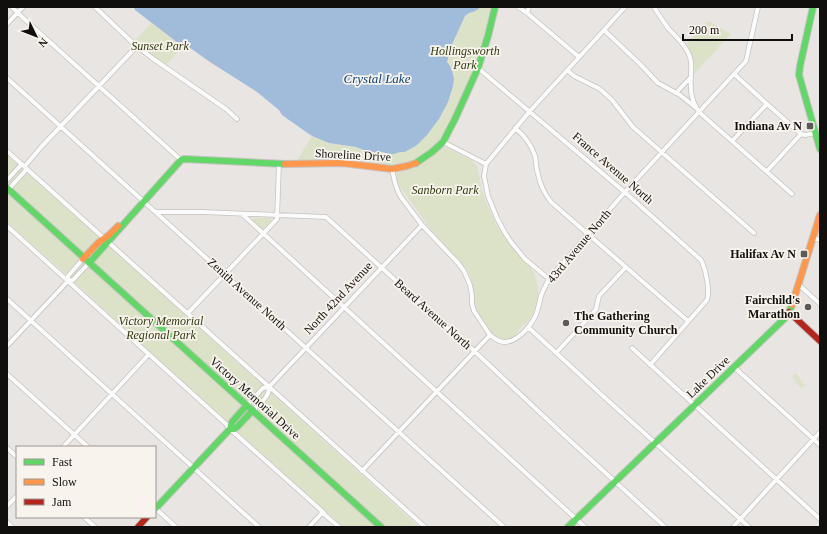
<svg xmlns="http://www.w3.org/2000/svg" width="827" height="534" viewBox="0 0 827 534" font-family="Georgia,serif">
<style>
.green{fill:#dce2c8}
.water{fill:#a1bbdb}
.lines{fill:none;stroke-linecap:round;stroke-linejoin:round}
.street-casing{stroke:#c5c3c1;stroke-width:5.5}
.fast-casing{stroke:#c5c3c1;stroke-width:8}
.slow-casing{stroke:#c5c3c1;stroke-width:8}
.jam-casing{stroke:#c5c3c1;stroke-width:8}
.street{stroke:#fcfbfb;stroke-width:4}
.fast{stroke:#63d668;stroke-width:6}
.slow{stroke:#ff974d;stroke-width:6}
.jam{stroke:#b3261e;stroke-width:6}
.poi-dot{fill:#5c5a58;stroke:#f8f3ec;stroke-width:1.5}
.labels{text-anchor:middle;stroke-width:3.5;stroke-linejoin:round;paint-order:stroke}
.park-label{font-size:12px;font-style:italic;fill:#303a0d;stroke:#f8f3ec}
.poi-label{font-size:12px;font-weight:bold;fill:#110f0d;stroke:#f8f3ec;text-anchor:end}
.street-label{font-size:12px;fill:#110f0d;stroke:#f8f3ec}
.water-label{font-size:13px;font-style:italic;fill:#084078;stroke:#f8f3ec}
</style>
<rect width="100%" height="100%" fill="#e8e5e2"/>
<path class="green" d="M 480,7 L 495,7 L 488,36 L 443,142 L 424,158 L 392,169 L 366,166 L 295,164 L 312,136 L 329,143 L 356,147 L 369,152 L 383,152 L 388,154 L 394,154 L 400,152 L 405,152 L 417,145 L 427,135 L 439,119 L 443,111 L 450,66 L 447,62 C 449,53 460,20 467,15 C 472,10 475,14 480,7 Z
M 708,21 L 731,34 L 694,74 C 695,63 692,54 686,44 Z
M 151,23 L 178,43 L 184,45 L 164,67 L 133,43 Z
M 441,147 L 444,147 L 471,160 L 477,166 L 478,169 L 481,186 L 485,200 L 497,226 L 512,247 L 527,263 L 534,273 L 538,286 L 538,295 L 535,309 L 529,321 L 524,324 L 518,331 L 513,339 L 501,341 L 494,336 L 490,332 L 476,310 L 473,304 L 475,298 L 473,286 L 470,275 L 466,268 L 451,253 L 446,246 L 432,231 L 398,184 L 396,175 L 397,171 C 401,170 403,170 407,169 C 420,165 432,159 441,147 Z
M 7,155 L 102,240 L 419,527 L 343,527 L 151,353 L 68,276 L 7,222 Z
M 254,218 L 269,218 L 271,219 L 271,221 L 264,228 L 262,229 L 253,221 L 252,220 Z
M 796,373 L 800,379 L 805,385 L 801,388 L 795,382 L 796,381 L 792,376 Z"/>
<path class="water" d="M 134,7 L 480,7 C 476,13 470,11 465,16 L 453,42 L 447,62 L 450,66 L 452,71 L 454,79 L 453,86 L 448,102 L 439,119 L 427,135 L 417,145 L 405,152 L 400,152 L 394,154 L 388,154 L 383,152 L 369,152 L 356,147 L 329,143 L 312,136 L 289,120 L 282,115 L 279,110 L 257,92 L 210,62 L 186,45 L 184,45 L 178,43 L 135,10 Z"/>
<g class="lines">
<g class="street-casing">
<path id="street" d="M 12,7 L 21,16 L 181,160
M 95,7 L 133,43 L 152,58 L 226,109 L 237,119
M 518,7 L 527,13 L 579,57
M 654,7 C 658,14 663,21 668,28 C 676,37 686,45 690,57 C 692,64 691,70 691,76 C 690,91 691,100 699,112 L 792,194
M 527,13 L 529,7
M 7,24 L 23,7
M 604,30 L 640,64 L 658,83 L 680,95 L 695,107
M 478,68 L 628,195 L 701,260 C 706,270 710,290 707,300 L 650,365
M 567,70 L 574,76 L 600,89 L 612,100 L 633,127 L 754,233
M 734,74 L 767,104 L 801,134 L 805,135 L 815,133
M 7,78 L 504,527
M 676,93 L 690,78
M 515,128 C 524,135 531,144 535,156 C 536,161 536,168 538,174 C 540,185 544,193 551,202 L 688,321
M 732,141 L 767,104
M 443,142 L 486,164 L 484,176 L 488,196 L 497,218 L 505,233 L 511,242 L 525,259 L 549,279
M 7,151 L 425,527
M 486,164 L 530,111 L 625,7
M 25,166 L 42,146 L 137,46
M 392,169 C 394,178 395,188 401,197 L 422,225 L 458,263 L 464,271 L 470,285 L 472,296 L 472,304 L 474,311 L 490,335
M 767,171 L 801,134
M 7,180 L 22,164
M 7,191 L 27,169
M 156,212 L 203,212 L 326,217 L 450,330 L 471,348 L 565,436 L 665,527
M 243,215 L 585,527
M 7,226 L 226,424 L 230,429 L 323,512 L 325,515 L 339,527
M 813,238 L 820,240
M 68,281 L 68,276 L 83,259
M 798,284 L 820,304
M 7,299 L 259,527
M 188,313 L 277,219 L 279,163
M 528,327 L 603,396 L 749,527
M 7,346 L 68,281 L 73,280 L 89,263
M 632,348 L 820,519
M 556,353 L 593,313 L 596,309 L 599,296 L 626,267
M 734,367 L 820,445
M 7,374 L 88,447
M 247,405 L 263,388 L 269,387 L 422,225
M 253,410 C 259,404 270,397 269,387
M 63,447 L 149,354
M 7,448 L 17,457
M 362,471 L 490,335 C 494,338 498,342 504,342 C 517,342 529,328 535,317 C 538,311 539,303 541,296 C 543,290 546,285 549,279 L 625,192 L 746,61 L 758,7
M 7,506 L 17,496
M 155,508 L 176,527
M 84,517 L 95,527
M 7,522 L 12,527
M 309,527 L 323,512
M 733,527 L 820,432"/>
</g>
<g class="fast-casing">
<path id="fast" d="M 813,7 L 800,66 L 799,75 L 820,149
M 416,163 L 432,152 L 443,142 L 455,119 L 478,68 L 488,36 L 495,7
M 7,188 L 381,527
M 89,263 L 181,160 L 184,159 L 285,164
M 230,429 L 234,429 L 237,427 L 253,410
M 155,509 L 230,429 L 232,422 L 247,405
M 568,527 L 785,318 L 789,312 L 792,305"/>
</g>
<g class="slow-casing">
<path id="slow" d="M 285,164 L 342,163 L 392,169 L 407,166 L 416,163
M 83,259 L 98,243 L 109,235 L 118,226
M 792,305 L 820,215"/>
</g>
<g class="jam-casing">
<path id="jam" d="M 789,312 L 820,341
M 138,527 L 147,517"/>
</g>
<use href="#street" class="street"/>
<use href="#fast" class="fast"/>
<use href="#slow" class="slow"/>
<use href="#jam" class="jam"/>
</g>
<g class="poi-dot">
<rect x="806" y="122" width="8" height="8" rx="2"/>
<rect x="800" y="250" width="8" height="8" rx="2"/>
<circle cx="808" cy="307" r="4"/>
<circle cx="566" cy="323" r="4"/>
</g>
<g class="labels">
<g class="park-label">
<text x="160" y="50">Sunset Park</text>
<text x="465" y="55">Hollingsworth<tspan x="465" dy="14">Park</tspan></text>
<text x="445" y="194">Sanborn Park</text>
<text x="161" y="325">Victory Memorial<tspan x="161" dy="14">Regional Park</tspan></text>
</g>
<g class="poi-label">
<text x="802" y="130">Indiana Av N</text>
<text x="796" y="258">Halifax Av N</text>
<text x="800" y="304">Fairchild's<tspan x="800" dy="14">Marathon</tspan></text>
<text x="574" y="320" text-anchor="start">The Gathering<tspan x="574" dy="14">Community Church</tspan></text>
</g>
<g class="street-label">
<text transform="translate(353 155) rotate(3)" y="4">Shoreline Drive</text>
<text transform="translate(613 168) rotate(41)" y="4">France Avenue North</text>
<text transform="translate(579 246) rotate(-50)" y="4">43rd Avenue North</text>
<text transform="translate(247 294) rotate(42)" y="4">Zenith Avenue North</text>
<text transform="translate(338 298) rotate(-47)" y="4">North 42nd Avenue</text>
<text transform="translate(433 314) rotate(42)" y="4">Beard Avenue North</text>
<text transform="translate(708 377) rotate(-44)" y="4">Lake Drive</text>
<text transform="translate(255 398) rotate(42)" y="4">Victory Memorial Drive</text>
</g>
<g class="water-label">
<text x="377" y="83">Crystal Lake</text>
</g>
</g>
<rect width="827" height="534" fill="none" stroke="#110f0d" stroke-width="16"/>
<rect x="16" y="446" width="140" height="72" fill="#f8f3ec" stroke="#9c9893"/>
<rect x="24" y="459" width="20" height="6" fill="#63d668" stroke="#9c9893"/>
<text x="52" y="466" font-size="12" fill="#110f0d">Fast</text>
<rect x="24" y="479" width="20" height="6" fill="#ff974d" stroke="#9c9893"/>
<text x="52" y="486" font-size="12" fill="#110f0d">Slow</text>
<rect x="24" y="499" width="20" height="6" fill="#b3261e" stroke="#9c9893"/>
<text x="52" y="506" font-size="12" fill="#110f0d">Jam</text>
<g transform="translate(36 36) rotate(133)" stroke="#f8f3ec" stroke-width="3" paint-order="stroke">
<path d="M0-3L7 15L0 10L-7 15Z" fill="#110f0d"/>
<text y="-6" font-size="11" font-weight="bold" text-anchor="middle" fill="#110f0d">N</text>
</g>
<path d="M683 34v6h109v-6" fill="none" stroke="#110f0d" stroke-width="2"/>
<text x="689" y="34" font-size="12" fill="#110f0d" stroke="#f8f3ec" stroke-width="3" paint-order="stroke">200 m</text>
</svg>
